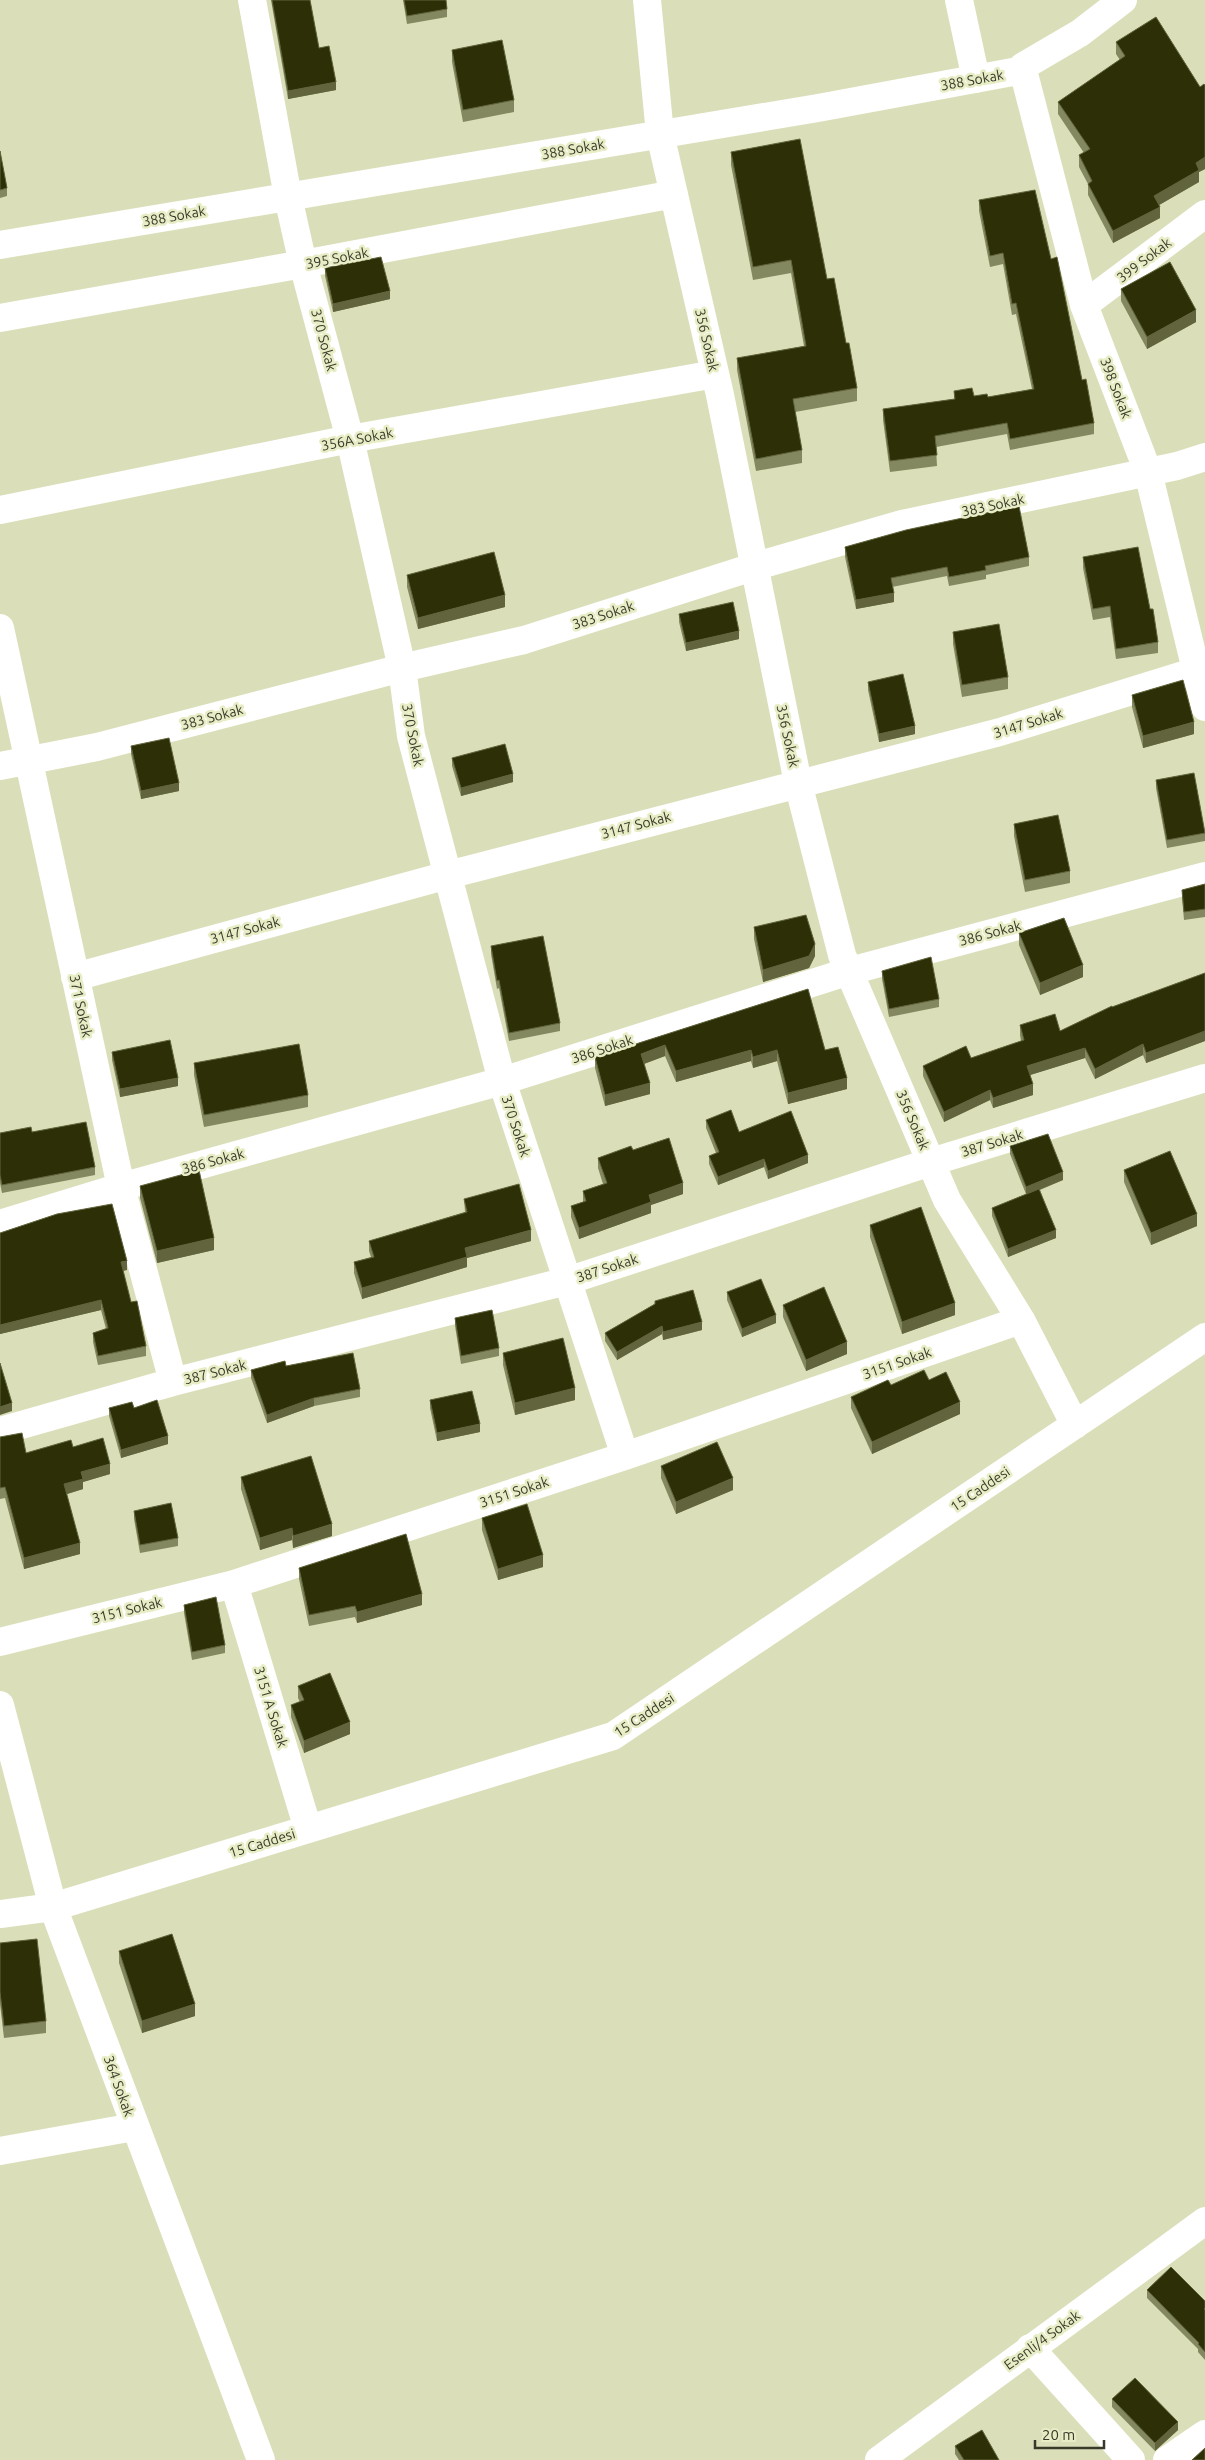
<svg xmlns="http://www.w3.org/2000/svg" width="1205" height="2460" viewBox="0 0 1205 2460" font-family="Ubuntu,sans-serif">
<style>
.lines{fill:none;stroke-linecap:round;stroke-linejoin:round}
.minor{stroke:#fff;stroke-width:28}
.wall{fill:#848860}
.shaded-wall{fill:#61643c}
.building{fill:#2d3007;stroke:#61643c}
.labels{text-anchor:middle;stroke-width:5;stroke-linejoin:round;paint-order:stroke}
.street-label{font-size:14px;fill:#373929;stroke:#e8edc6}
</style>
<rect width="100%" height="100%" fill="#dbdfb9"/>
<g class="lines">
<path class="minor" d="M 252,0 L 288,197 L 303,264 L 350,439 L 402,668 L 411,736 L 502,1081 L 625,1456
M 647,0 L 660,134 L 720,395 L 798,783 L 842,955 L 947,1200 L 1021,1320 L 1075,1425
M 959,0 L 976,79
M 1023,70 L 1084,305 L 1148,472 L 1205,707
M 0,245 L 818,108 L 1023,70 L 1022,67 L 1080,33 L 1123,0
M 1084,305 L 1205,214
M 0,318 L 303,264 L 674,194
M 0,510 L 350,439 L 715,374
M 0,628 L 121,1187 L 173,1382
M 0,766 L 97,747 L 402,668 L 524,640 L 753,567 L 902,524 L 1177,466 L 1205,457
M 75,977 L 448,875 L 1000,732 L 1196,671
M 0,1224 L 121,1187 L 502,1081 L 850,971 L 1205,876
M 0,1431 L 173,1382 L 567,1281 L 931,1162 L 1205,1078
M 234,1584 L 308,1829
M 0,1642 L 234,1584 L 625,1456 L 1021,1320
M 0,1705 L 53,1907 L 261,2460
M 0,1914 L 53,1907 L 613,1736 L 1205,1337
M 0,2151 L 134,2127
M 1030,2348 L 1131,2460
M 879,2460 L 1205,2221
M 1167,2460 L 1205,2434"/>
</g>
<path class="wall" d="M 271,0 L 310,0 L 319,48 L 336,90 L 288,99 Z
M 403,0 L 446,0 L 447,9 L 447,17 L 407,24 Z
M 1116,42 L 1200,87 L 1205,85 L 1205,169 L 1199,172 L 1199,182 L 1159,205 L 1160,218 L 1113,243 L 1088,195 L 1088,184 L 1079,167 L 1079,155 L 1084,153 L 1058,114 L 1058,102 L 1120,60 L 1116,54 Z
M 452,50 L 514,100 L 514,112 L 463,122 L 452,62 Z
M 0,151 L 7,188 L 7,196 L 0,198 Z
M 731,152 L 827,279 L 846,343 L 857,388 L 857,401 L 795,412 L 802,450 L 802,463 L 756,471 L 737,370 L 737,358 L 804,346 L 791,273 L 753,280 L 731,165 Z
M 979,200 L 1051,259 L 1082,380 L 1094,423 L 1094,434 L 1010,450 L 1007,434 L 936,447 L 937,466 L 890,472 L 883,420 L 883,409 L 954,399 L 954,391 L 974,396 L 988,397 L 1032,389 L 1016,314 L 1012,315 L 1003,264 L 990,267 L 979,211 Z
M 325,268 L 390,299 L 333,312 L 325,276 Z
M 1121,289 L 1196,322 L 1147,349 L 1121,301 Z
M 845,547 L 1029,557 L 1029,566 L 986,575 L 986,579 L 949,586 L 947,576 L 892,587 L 894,602 L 856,609 L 845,557 Z
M 1083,557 L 1158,642 L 1158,653 L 1116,659 L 1110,617 L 1093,620 L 1083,568 Z
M 407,575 L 505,607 L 418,629 L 407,587 Z
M 679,614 L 739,639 L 686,651 L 679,622 Z
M 953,632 L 1008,677 L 1008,689 L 962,697 L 953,644 Z
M 868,682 L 915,734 L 879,742 L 868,690 Z
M 1132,695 L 1194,734 L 1143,748 L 1132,707 Z
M 131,746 L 179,791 L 141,799 L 131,754 Z
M 452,758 L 513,782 L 461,796 L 452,766 Z
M 1156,780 L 1205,833 L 1205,841 L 1167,848 L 1156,788 Z
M 1014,824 L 1070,871 L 1070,883 L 1025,892 L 1014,836 Z
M 1205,884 L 1205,917 L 1184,920 L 1182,898 L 1182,890 Z
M 754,927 L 815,956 L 809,968 L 763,982 L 754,939 Z
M 1019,933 L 1083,977 L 1040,995 L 1019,945 Z
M 491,946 L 560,1023 L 560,1031 L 509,1041 L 499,988 L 497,989 L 491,954 Z
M 882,971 L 939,999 L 939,1007 L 889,1017 L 882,979 Z
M 1205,973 L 1205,1041 L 1146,1063 L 1143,1055 L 1095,1079 L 1085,1058 L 1030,1075 L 1033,1095 L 993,1108 L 990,1100 L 944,1122 L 923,1076 L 923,1066 L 971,1058 L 1021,1041 L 1020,1035 L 1020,1025 L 1060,1031 L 1112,1007 Z
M 808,989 L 825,1050 L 847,1089 L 788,1104 L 777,1061 L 753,1068 L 751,1061 L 676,1082 L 665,1056 L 644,1064 L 650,1094 L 605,1106 L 595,1068 L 595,1057 Z
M 112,1052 L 178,1086 L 120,1097 L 112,1060 Z
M 194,1063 L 308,1095 L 308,1107 L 204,1127 L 194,1075 Z
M 706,1120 L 739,1132 L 808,1163 L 768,1179 L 764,1167 L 718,1185 L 709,1164 L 709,1156 L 716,1153 L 706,1128 Z
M 32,1132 L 95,1167 L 95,1175 L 2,1193 L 0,1183 L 0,1133 Z
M 1010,1146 L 1063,1180 L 1040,1190 L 1056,1238 L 1008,1257 L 992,1216 L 992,1208 L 1026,1194 L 1010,1154 Z
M 633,1150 L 683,1194 L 651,1205 L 651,1213 L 579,1239 L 571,1217 L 571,1206 L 583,1202 L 583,1191 L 603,1184 L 598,1168 L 598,1158 Z
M 1124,1170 L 1197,1226 L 1151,1245 L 1124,1182 Z
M 140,1186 L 214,1250 L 157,1263 L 140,1198 Z
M 464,1199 L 531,1241 L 467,1258 L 467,1267 L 362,1299 L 354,1273 L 354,1262 L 371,1257 L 369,1251 L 369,1241 L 465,1212 Z
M 870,1225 L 955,1315 L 902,1334 L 870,1237 Z
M 0,1233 L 127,1270 L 123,1271 L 131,1302 L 146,1346 L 146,1356 L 98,1365 L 93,1342 L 93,1333 L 106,1329 L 101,1310 L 0,1334 Z
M 727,1292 L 776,1323 L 742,1337 L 727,1300 Z
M 655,1301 L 702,1330 L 663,1340 L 662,1334 L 617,1360 L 605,1341 L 605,1333 L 655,1304 Z
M 783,1305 L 847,1354 L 806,1371 L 783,1317 Z
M 455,1318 L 499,1348 L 499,1356 L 461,1364 L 455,1326 Z
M 503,1353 L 575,1400 L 515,1415 L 503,1365 Z
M 286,1366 L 360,1389 L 360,1397 L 314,1406 L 267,1423 L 251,1378 L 251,1370 Z
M 929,1380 L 960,1414 L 872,1454 L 851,1408 L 851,1397 L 891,1385 Z
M 430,1400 L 480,1432 L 437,1441 L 430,1408 Z
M 109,1408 L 168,1444 L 121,1458 L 109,1416 Z
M 0,1437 L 26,1453 L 73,1447 L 110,1474 L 83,1482 L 83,1489 L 67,1494 L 80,1554 L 24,1569 L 5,1498 L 0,1499 Z
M 661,1466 L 733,1490 L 676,1514 L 661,1478 Z
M 241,1477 L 332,1536 L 293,1548 L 292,1540 L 260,1550 L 241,1489 Z
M 134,1511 L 178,1538 L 178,1546 L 140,1553 L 134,1519 Z
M 482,1518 L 543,1567 L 498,1580 L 482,1530 Z
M 299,1568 L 422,1605 L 357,1623 L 355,1617 L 309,1626 L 299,1579 Z
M 184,1605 L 225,1645 L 225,1653 L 192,1660 L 184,1613 Z
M 298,1686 L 350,1734 L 304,1753 L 291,1717 L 291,1705 L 300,1702 L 298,1698 Z
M 0,1943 L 46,2021 L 46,2033 L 4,2038 L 0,2004 Z
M 119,1951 L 195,2016 L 142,2033 L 119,1963 Z
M 1147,2290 L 1205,2301 L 1205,2360 L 1198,2352 L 1198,2349 L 1147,2298 Z
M 1112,2399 L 1178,2430 L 1155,2451 L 1112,2407 Z
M 955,2446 L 999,2460 L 959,2460 L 955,2454 Z"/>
<path class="shaded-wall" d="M 336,82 L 336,90 L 288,99 L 288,91 Z
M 1205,157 L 1205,169 L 1199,172 L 1199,182 L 1154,208 L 1154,196 L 1196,163 Z
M 1160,207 L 1160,218 L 1113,243 L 1113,231 Z
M 390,291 L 390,299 L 333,312 L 333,304 Z
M 1196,310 L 1196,322 L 1147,349 L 1147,337 Z
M 894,593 L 894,602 L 856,609 L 856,600 Z
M 505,595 L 505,607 L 418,629 L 418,618 Z
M 739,631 L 739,639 L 686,651 L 686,643 Z
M 1194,722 L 1194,734 L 1143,748 L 1143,736 Z
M 915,726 L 915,734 L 879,742 L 879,734 Z
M 513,774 L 513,782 L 461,796 L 461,788 Z
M 179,783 L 179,791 L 141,799 L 141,791 Z
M 815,944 L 815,956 L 809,968 L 763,982 L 763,970 Z
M 1083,965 L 1083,977 L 1040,995 L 1040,983 Z
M 1205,1031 L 1205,1041 L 1146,1063 L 1146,1053 Z
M 1143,1044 L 1143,1055 L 1095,1079 L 1095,1069 Z
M 665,1045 L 665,1056 L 641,1065 L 641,1054 Z
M 1085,1048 L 1085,1058 L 1027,1076 L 1027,1066 Z
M 751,1050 L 751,1061 L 676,1082 L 676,1071 Z
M 777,1050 L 777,1061 L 753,1068 L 753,1057 Z
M 178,1078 L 178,1086 L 120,1097 L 120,1089 Z
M 847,1078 L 847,1089 L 788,1104 L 788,1093 Z
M 650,1083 L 650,1094 L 605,1106 L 605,1095 Z
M 1033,1084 L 1033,1095 L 993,1108 L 993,1098 Z
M 990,1090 L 990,1100 L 944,1122 L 944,1112 Z
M 808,1155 L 808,1163 L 768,1179 L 768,1171 Z
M 764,1159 L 764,1167 L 718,1185 L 718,1177 Z
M 1063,1172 L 1063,1180 L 1026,1195 L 1026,1187 Z
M 683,1183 L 683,1194 L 651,1205 L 651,1213 L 579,1239 L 579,1228 L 649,1195 Z
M 1197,1214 L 1197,1226 L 1151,1245 L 1151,1233 Z
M 531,1230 L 531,1241 L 467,1258 L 467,1267 L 362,1299 L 362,1288 L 465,1248 Z
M 1056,1230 L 1056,1238 L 1008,1257 L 1008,1249 Z
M 214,1238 L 214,1250 L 157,1263 L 157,1251 Z
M 127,1261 L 127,1270 L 121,1271 L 121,1262 Z
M 101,1300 L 101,1310 L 0,1334 L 0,1325 Z
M 955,1303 L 955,1315 L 902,1334 L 902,1322 Z
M 776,1315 L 776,1323 L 742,1337 L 742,1329 Z
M 702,1322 L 702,1330 L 663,1340 L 663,1332 Z
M 662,1326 L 662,1334 L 617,1360 L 617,1352 Z
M 847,1342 L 847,1354 L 806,1371 L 806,1360 Z
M 575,1388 L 575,1400 L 515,1415 L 515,1403 Z
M 314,1398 L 314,1406 L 267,1423 L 267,1415 Z
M 960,1402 L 960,1414 L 872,1454 L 872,1442 Z
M 12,1403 L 12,1411 L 0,1415 L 0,1407 Z
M 480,1424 L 480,1432 L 437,1441 L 437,1433 Z
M 168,1436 L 168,1444 L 121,1458 L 121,1450 Z
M 110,1464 L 110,1474 L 83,1482 L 83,1489 L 64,1495 L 64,1484 L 81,1472 Z
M 733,1478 L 733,1490 L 676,1514 L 676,1502 Z
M 332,1524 L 332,1536 L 293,1548 L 293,1536 Z
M 292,1528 L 292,1540 L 260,1550 L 260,1538 Z
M 80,1543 L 80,1554 L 24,1569 L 24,1558 Z
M 543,1555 L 543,1567 L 498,1580 L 498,1569 Z
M 422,1594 L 422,1605 L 357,1623 L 357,1612 Z
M 350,1722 L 350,1734 L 304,1753 L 304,1741 Z
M 195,2004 L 195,2016 L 142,2033 L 142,2021 Z
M 1178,2422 L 1178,2430 L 1155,2451 L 1155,2443 Z"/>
<path class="building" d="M 272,0 L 310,0 L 319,48 L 329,46 L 336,82 L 288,91 Z
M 404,0 L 446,0 L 447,9 L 407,16 Z
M 1156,17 L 1200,87 L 1204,84 L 1205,85 L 1205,157 L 1196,163 L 1199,170 L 1154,196 L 1160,207 L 1113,231 L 1088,184 L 1092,181 L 1079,155 L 1090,149 L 1058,102 L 1125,56 L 1116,42 Z
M 502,40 L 514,100 L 463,110 L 452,50 Z
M 800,139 L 827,279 L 834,278 L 846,343 L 849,343 L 857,388 L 793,399 L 802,450 L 756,459 L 737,358 L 806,346 L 791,260 L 753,267 L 731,152 Z
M 0,151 L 7,188 L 0,190 Z
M 1035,190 L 1051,259 L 1057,257 L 1082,380 L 1086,379 L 1094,423 L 1010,439 L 1007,423 L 935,436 L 937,455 L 890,461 L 883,409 L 955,399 L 954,391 L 972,388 L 974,396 L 987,394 L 988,397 L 1034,389 L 1016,303 L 1012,304 L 1003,253 L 990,256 L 979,200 Z
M 381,257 L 390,291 L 333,304 L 325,268 Z
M 1170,262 L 1196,310 L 1147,337 L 1121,289 Z
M 1019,506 L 1029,557 L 985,566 L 986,570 L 949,577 L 947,567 L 891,578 L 894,593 L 856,600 L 845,547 L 906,530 Z
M 1138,547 L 1150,609 L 1153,609 L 1158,642 L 1116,649 L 1110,606 L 1093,609 L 1083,557 Z
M 494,552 L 505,595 L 418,618 L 407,575 Z
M 733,602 L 739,631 L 686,643 L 679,614 Z
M 999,624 L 1008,677 L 962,685 L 953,632 Z
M 903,674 L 915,726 L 879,734 L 868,682 Z
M 1183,680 L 1194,722 L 1143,736 L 1132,695 Z
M 169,738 L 179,783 L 141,791 L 131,746 Z
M 505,744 L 513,774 L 461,788 L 452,758 Z
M 1194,773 L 1205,833 L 1167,840 L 1156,780 Z
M 1058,815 L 1070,871 L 1025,880 L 1014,824 Z
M 1205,884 L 1205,909 L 1184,912 L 1182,890 Z
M 806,915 L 815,944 L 809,956 L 763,970 L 754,927 Z
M 1064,918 L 1083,965 L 1040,983 L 1019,933 Z
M 543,936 L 560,1023 L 509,1033 L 499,980 L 497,981 L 491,946 Z
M 931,957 L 939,999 L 889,1009 L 882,971 Z
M 1205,973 L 1205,1031 L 1146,1053 L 1143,1044 L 1095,1069 L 1085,1048 L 1027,1066 L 1033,1084 L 993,1098 L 990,1090 L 944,1112 L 923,1066 L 966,1046 L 971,1058 L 1024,1040 L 1020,1025 L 1055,1014 L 1060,1031 L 1112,1006 L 1112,1007 Z
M 808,989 L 825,1050 L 838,1047 L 847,1078 L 788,1093 L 777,1050 L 753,1057 L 751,1050 L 676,1071 L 665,1045 L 641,1054 L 650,1083 L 605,1095 L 595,1057 Z
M 170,1040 L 178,1078 L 120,1089 L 112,1052 Z
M 299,1044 L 308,1095 L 204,1115 L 194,1063 Z
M 731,1110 L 739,1132 L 791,1111 L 808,1155 L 768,1171 L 764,1159 L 718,1177 L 709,1156 L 719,1152 L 706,1120 Z
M 86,1122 L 95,1167 L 2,1185 L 0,1175 L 0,1133 L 31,1127 L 32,1132 Z
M 1048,1134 L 1063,1172 L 1026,1187 L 1010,1146 Z
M 669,1138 L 683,1183 L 649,1195 L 651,1202 L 579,1228 L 571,1206 L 586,1201 L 583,1191 L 607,1183 L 598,1158 L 631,1146 L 633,1150 Z
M 1170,1151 L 1197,1214 L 1151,1233 L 1124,1170 Z
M 199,1170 L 214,1238 L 157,1251 L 140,1186 Z
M 519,1184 L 531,1230 L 465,1248 L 467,1257 L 362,1288 L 354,1262 L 374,1257 L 369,1241 L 467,1212 L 464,1199 Z
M 1039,1189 L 1056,1230 L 1008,1249 L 992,1208 Z
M 112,1204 L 127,1261 L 121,1262 L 131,1302 L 137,1301 L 146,1346 L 98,1356 L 93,1333 L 108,1328 L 101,1300 L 0,1325 L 0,1233 L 57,1214 Z
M 921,1207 L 955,1303 L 902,1322 L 870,1225 Z
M 761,1279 L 776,1315 L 742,1329 L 727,1292 Z
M 824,1287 L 847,1342 L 806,1360 L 783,1305 Z
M 693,1290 L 702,1322 L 663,1332 L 662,1326 L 617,1352 L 605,1333 L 655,1304 L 655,1301 Z
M 492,1310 L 499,1348 L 461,1356 L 455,1318 Z
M 563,1338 L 575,1388 L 515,1403 L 503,1353 Z
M 353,1353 L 360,1389 L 314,1398 L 267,1415 L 251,1370 L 285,1361 L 286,1366 Z
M 0,1363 L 12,1403 L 0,1407 Z
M 924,1370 L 929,1380 L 946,1372 L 960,1402 L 872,1442 L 851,1397 L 888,1380 L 891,1385 Z
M 472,1391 L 480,1424 L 437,1433 L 430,1400 Z
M 157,1400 L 168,1436 L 121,1450 L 109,1408 L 132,1402 L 134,1408 Z
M 22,1433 L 26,1453 L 71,1440 L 73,1447 L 103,1438 L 110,1464 L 81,1472 L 83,1479 L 64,1484 L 80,1543 L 24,1558 L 5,1487 L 0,1488 L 0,1437 Z
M 717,1442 L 733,1478 L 676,1502 L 661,1466 Z
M 311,1456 L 332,1524 L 293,1536 L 292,1528 L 260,1538 L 241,1477 Z
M 171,1503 L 178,1538 L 140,1545 L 134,1511 Z
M 527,1504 L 543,1555 L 498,1569 L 482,1518 Z
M 406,1534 L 422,1594 L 357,1612 L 355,1606 L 309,1615 L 299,1568 Z
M 216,1597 L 225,1645 L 192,1652 L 184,1605 Z
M 330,1673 L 350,1722 L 304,1741 L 291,1705 L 304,1700 L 298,1686 Z
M 172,1934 L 195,2004 L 142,2021 L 119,1951 Z
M 37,1939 L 46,2021 L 4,2026 L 0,1992 L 0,1943 Z
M 1171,2267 L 1205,2301 L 1205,2308 L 1204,2309 L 1205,2310 L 1205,2352 L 1198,2344 L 1199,2343 L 1147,2290 Z
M 1135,2378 L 1178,2422 L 1155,2443 L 1112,2399 Z
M 982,2430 L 999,2460 L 964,2460 L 955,2446 Z
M 1205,2448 L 1205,2460 L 1192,2460 Z"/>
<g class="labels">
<g class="street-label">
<text transform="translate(972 80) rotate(-10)" y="5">388 Sokak</text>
<text transform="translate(573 149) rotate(-10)" y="5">388 Sokak</text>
<text transform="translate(174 216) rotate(-10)" y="5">388 Sokak</text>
<text transform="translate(337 258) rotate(-11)" y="5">395 Sokak</text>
<text transform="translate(1144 260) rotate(-37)" y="5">399 Sokak</text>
<text transform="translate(324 340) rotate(75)" y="5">370 Sokak</text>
<text transform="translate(707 340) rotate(77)" y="5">356 Sokak</text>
<text transform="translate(1116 388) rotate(69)" y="5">398 Sokak</text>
<text transform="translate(357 439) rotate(-11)" y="5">356A Sokak</text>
<text transform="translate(993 505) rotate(-12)" y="5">383 Sokak</text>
<text transform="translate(603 615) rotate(-18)" y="5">383 Sokak</text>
<text transform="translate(212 717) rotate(-15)" y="5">383 Sokak</text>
<text transform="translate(1028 723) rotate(-17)" y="5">3147 Sokak</text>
<text transform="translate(413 735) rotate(79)" y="5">370 Sokak</text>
<text transform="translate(788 736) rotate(78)" y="5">356 Sokak</text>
<text transform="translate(636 825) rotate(-15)" y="5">3147 Sokak</text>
<text transform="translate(245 930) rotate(-15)" y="5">3147 Sokak</text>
<text transform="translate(990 933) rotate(-15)" y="5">386 Sokak</text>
<text transform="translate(81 1006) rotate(78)" y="5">371 Sokak</text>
<text transform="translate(602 1049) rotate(-18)" y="5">386 Sokak</text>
<text transform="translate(913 1120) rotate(67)" y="5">356 Sokak</text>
<text transform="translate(516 1126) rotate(72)" y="5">370 Sokak</text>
<text transform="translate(992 1143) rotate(-17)" y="5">387 Sokak</text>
<text transform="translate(213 1161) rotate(-15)" y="5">386 Sokak</text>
<text transform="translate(607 1268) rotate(-18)" y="5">387 Sokak</text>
<text transform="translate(897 1363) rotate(-19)" y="5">3151 Sokak</text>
<text transform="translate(215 1372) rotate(-14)" y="5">387 Sokak</text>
<text transform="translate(980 1489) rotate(-34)" y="5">15 Caddesi</text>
<text transform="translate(514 1492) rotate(-18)" y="5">3151 Sokak</text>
<text transform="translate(127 1610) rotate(-14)" y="5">3151 Sokak</text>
<text transform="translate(271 1707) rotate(73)" y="5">3151 A Sokak</text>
<text transform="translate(644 1715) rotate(-33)" y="5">15 Caddesi</text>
<text transform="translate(262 1843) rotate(-17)" y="5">15 Caddesi</text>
<text transform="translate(119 2086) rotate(70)" y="5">364 Sokak</text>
<text transform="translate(1042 2340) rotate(-36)" y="5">Esenli/4 Sokak</text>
</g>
</g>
<path d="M1035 2440v8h69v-8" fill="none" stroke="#373929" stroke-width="2.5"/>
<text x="1042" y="2440" font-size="15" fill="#373929" stroke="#e8edc6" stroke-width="4" paint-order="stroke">20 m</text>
</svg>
